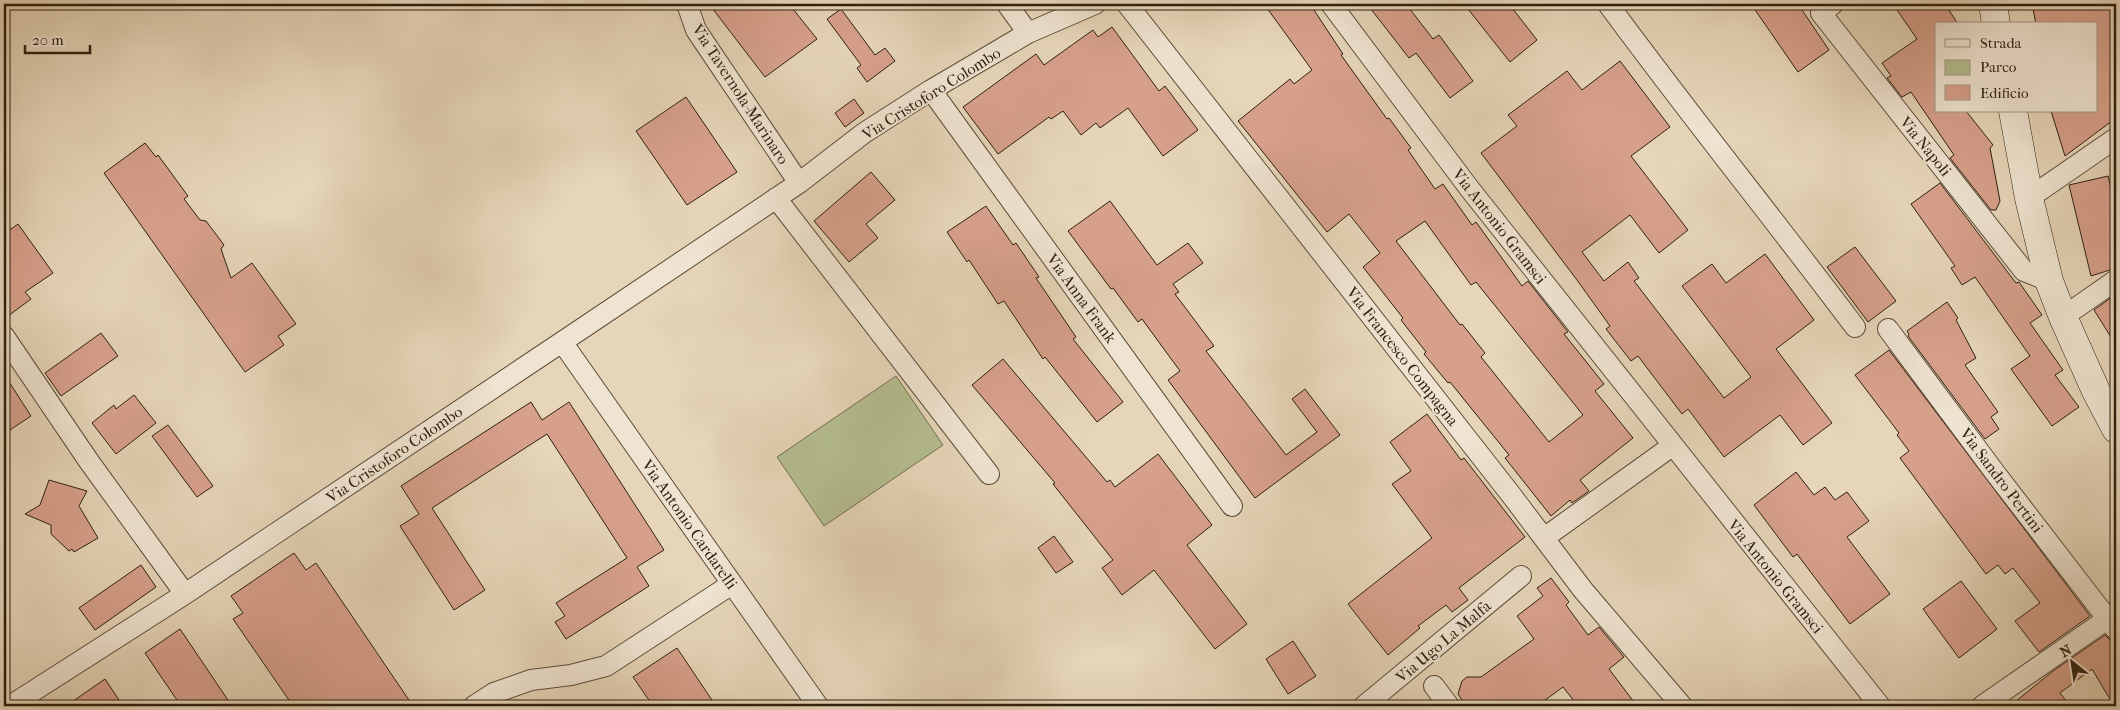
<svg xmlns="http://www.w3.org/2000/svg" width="2120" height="710" viewBox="0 0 2120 710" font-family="'IM FELL French Canon',serif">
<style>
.green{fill:#b4bd8f;stroke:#716e50}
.building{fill:#d7a08b;stroke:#2e2010;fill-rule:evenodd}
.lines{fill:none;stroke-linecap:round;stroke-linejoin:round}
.minor-casing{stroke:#5c4d3a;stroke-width:22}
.secondary-casing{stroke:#2e2010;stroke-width:29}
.minor{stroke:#efe4d1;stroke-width:20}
.secondary{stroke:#efe4d1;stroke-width:28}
.labels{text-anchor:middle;stroke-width:4;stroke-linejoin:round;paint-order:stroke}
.street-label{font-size:16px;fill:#2e2010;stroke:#efe4d1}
</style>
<rect width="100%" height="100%" fill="#e6d5b8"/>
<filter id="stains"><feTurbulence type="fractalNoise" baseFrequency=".004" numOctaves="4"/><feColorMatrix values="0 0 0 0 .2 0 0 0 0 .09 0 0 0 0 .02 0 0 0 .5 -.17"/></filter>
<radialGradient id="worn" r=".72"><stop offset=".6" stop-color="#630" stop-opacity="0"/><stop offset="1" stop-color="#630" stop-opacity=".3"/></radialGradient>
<path class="green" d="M 896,376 L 943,445 L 824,526 L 777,457 Z"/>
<path class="building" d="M 709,4 L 789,4 L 817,39 L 765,77 Z
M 1264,4 L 1310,4 L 1343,54 L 1341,55 L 1387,119 L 1389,118 L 1411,148 L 1408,150 L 1435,189 L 1443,184 L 1472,225 L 1476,222 L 1522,286 L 1528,281 L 1568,332 L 1564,334 L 1604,384 L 1595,391 L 1633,438 L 1580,480 L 1589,491 L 1572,503 L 1570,500 L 1551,516 L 1505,458 L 1509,455 L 1450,382 L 1448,383 L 1424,354 L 1426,352 L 1401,320 L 1403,318 L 1363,267 L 1380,253 L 1349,214 L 1327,232 L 1238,121 L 1290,79 L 1294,84 L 1312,70 ZM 1425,221 L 1471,285 L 1476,282 L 1583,415 L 1549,442 L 1481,357 L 1485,353 L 1462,324 L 1460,325 L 1396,241 Z
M 1367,4 L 1406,4 L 1433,39 L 1439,35 L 1473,81 L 1450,98 L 1416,53 L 1409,58 Z
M 1464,4 L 1509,4 L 1537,40 L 1510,62 Z
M 1751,4 L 1798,4 L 1829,50 L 1798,72 Z
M 1893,4 L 1945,4 L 1958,24 L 1936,24 L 1936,111 L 1966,111 L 1993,145 L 1990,148 L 2000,201 L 1996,210 L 1991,210 L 1950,158 L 1954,155 L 1911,92 L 1902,97 L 1887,78 L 1891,76 L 1882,63 L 1917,39 Z
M 2032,4 L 2116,4 L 2116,118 L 2065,156 L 2051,111 L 2096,111 L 2096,24 L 2036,24 Z
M 841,9 L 875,55 L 885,48 L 895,61 L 867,82 L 857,68 L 861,65 L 827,19 Z
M 1112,27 L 1159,91 L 1165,86 L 1198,130 L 1163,156 L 1128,108 L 1100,128 L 1096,123 L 1081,135 L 1063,111 L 1051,119 L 1049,117 L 998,154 L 963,107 L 1036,54 L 1044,65 L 1093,30 L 1098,37 Z
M 1620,61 L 1670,127 L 1631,156 L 1688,230 L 1659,253 L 1630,215 L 1582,252 L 1604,281 L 1628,262 L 1639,278 L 1634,281 L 1724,398 L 1751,377 L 1682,286 L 1712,264 L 1726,283 L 1765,254 L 1814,320 L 1776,349 L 1832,423 L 1803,445 L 1780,415 L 1724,457 L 1688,409 L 1682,414 L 1638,356 L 1631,361 L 1606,329 L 1610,326 L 1577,280 L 1481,153 L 1517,126 L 1508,115 L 1567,71 L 1582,90 Z
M 686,97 L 737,172 L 687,205 L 636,131 Z
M 854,99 L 864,113 L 845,127 L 835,113 Z
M 145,143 L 156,157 L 158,155 L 188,196 L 184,199 L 200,220 L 206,221 L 224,245 L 221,249 L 231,278 L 252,263 L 296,324 L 278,336 L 284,345 L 245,372 L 104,173 Z
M 871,172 L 895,200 L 866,224 L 878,238 L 849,262 L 814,221 Z
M 2108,176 L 2116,210 L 2116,268 L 2091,276 L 2069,185 Z
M 1940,183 L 2016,283 L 2019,282 L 2042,315 L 2030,323 L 2063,370 L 2055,375 L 2079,407 L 2052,426 L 2011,369 L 2030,356 L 1975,277 L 1962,285 L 1951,268 L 1955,266 L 1911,204 Z
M 1110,201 L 1157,265 L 1188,243 L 1203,263 L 1173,284 L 1179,292 L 1175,294 L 1214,346 L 1206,351 L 1286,455 L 1317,432 L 1292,399 L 1305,389 L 1340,435 L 1255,498 L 1168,380 L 1180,371 L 1142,319 L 1138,322 L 1113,288 L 1111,289 L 1068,231 Z
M 986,206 L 1013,245 L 1016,243 L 1039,277 L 1036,278 L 1076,337 L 1073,339 L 1123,402 L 1097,422 L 1045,357 L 1043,359 L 1004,301 L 998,304 L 969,260 L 967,262 L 947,232 Z
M 18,224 L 53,273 L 25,292 L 31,299 L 4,319 L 4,234 Z
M 1855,247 L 1896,301 L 1868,322 L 1827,267 Z
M 2116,294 L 2116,345 L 2094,310 Z
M 1947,302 L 1958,318 L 1956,320 L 1976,358 L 1965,365 L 1998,412 L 1991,417 L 1999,429 L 1985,439 L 1908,336 L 1909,334 L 1907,331 Z
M 101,333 L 118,356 L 61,396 L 45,373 Z
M 1889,350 L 2090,616 L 2039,652 L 2015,621 L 2040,603 L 2013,568 L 2005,574 L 1998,565 L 1986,574 L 1900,458 L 1909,451 L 1897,435 L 1899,433 L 1855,375 Z
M 1003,359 L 1107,482 L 1110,480 L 1115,487 L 1158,454 L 1212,525 L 1187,545 L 1247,624 L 1215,649 L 1154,570 L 1122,595 L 1102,568 L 1113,560 L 1053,484 L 1055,483 L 972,385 Z
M 4,374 L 31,416 L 4,434 Z
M 134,395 L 156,423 L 116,454 L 92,423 L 114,405 L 116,409 Z
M 531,402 L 542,420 L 569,402 L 664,550 L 637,567 L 649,586 L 566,639 L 555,622 L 565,616 L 556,603 L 627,558 L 547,434 L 432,508 L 485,590 L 454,610 L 400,526 L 419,514 L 401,486 Z
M 1427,414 L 1461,460 L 1464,458 L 1525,537 L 1459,588 L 1468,600 L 1452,612 L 1446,605 L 1418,626 L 1420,628 L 1388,655 L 1348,604 L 1432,538 L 1392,484 L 1411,471 L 1390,442 Z
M 168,425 L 213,486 L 197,497 L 152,436 Z
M 1796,472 L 1814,495 L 1825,487 L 1835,500 L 1847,492 L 1869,521 L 1847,537 L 1890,594 L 1850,624 L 1797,554 L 1793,557 L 1754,505 Z
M 49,480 L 87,491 L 79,506 L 98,538 L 74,552 L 72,549 L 69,551 L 51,534 L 51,525 L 25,514 L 40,505 Z
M 1054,536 L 1073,562 L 1056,573 L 1038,548 Z
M 294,553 L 306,570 L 316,563 L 413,706 L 293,706 L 233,619 L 243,613 L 231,596 Z
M 141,565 L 156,587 L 95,630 L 79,608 Z
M 1551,578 L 1569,602 L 1566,605 L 1588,635 L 1599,627 L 1624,657 L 1609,669 L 1637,706 L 1578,706 L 1563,687 L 1537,706 L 1466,706 L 1458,694 L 1462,681 L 1467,677 L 1481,677 L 1534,639 L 1517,616 L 1543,596 L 1537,588 Z
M 1961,581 L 1997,629 L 1959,658 L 1923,609 Z
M 180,629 L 232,706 L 181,706 L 145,653 Z
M 2105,635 L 2111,641 L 2116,642 L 2116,706 L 2114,706 L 2092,669 L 2060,693 L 2070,706 L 2010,706 L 2053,671 Z
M 1293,641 L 1316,676 L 1288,694 L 1266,659 Z
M 677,648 L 716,706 L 653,706 L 633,677 Z
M 105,679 L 123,706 L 66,706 Z"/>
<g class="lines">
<g class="minor-casing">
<path id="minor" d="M 687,4 L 696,30 L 799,183
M 1007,4 L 1028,33
M 1127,4 L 1512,496 L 1583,590 L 1682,706
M 1331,4 L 1469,188 L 1880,706
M 1608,4 C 1688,113 1773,218 1855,327
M 1833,4 L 1821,13 L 2024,271 L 2049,281
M 931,90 L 1232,506
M 776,198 L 989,474
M 2029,198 L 2116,138
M 2063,317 L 2116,280
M 1888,329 L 1996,474 L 2116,630
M 4,336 L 88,460 L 185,594
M 562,342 L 818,706
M 1544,538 L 1672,446
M 1434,686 L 1449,706
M 10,706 L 185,594 L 562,342 L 799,183 L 864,133 L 931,90 L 1028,33 L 1095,4
M 474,706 L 494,693 L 531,680 L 571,675 L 606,666 L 732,584
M 1364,706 L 1521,576
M 1982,706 L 2116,613"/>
</g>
<g class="secondary-casing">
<path id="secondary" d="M 1993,4 L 1996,24
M 2013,111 L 2029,198 L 2049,281 L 2063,317 L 2096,391 L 2116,429"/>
</g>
<use href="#minor" class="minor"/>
<use href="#secondary" class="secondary"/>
</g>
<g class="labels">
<g class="street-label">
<text transform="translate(931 93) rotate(-32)" y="6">Via Cristoforo Colombo</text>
<text transform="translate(741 94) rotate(57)" y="6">Via Tavernola-Marinaro</text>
<text transform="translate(1926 146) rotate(51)" y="6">Via Napoli</text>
<text transform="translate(1500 226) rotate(52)" y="6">Via Antonio Gramsci</text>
<text transform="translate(1082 298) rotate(54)" y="6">Via Anna Frank</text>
<text transform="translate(1403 356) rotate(52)" y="6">Via Francesco Compagna</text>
<text transform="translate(394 454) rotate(-34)" y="6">Via Cristoforo Colombo</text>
<text transform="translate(2002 480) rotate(53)" y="6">Via Sandro Pertini</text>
<text transform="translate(690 524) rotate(55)" y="6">Via Antonio Cardarelli</text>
<text transform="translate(1776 576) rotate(51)" y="6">Via Antonio Gramsci</text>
<text transform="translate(1443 641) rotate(-40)" y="6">Via Ugo La Malfa</text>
</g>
</g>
<rect width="2120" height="710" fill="none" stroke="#e6d5b8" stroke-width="20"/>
<rect x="5" y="5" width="2110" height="700" fill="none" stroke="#2e2010" stroke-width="2.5"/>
<rect x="10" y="10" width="2100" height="690" fill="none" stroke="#2e2010"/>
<rect x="1935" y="22" width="162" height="90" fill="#efe4d1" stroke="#a29684"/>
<rect x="1945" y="39" width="25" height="8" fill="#efe4d1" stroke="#a29684"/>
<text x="1980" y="48" font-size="15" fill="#2e2010">Strada</text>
<rect x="1945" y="60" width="25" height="15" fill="#b4bd8f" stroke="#a29684"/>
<text x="1980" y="72" font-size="15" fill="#2e2010">Parco</text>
<rect x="1945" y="85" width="25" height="15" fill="#d7a08b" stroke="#a29684"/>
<text x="1980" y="98" font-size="15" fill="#2e2010">Edificio</text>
<g transform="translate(2072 662) rotate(330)" stroke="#efe4d1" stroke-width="4" paint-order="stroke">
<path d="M0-4L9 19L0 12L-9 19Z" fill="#2e2010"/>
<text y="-8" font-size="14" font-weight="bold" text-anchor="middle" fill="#2e2010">N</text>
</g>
<path d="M25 45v8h65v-8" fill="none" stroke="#2e2010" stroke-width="2.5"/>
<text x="32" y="45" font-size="15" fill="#2e2010" stroke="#efe4d1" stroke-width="4" paint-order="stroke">20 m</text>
<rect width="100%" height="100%" filter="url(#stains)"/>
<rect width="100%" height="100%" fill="url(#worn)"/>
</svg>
